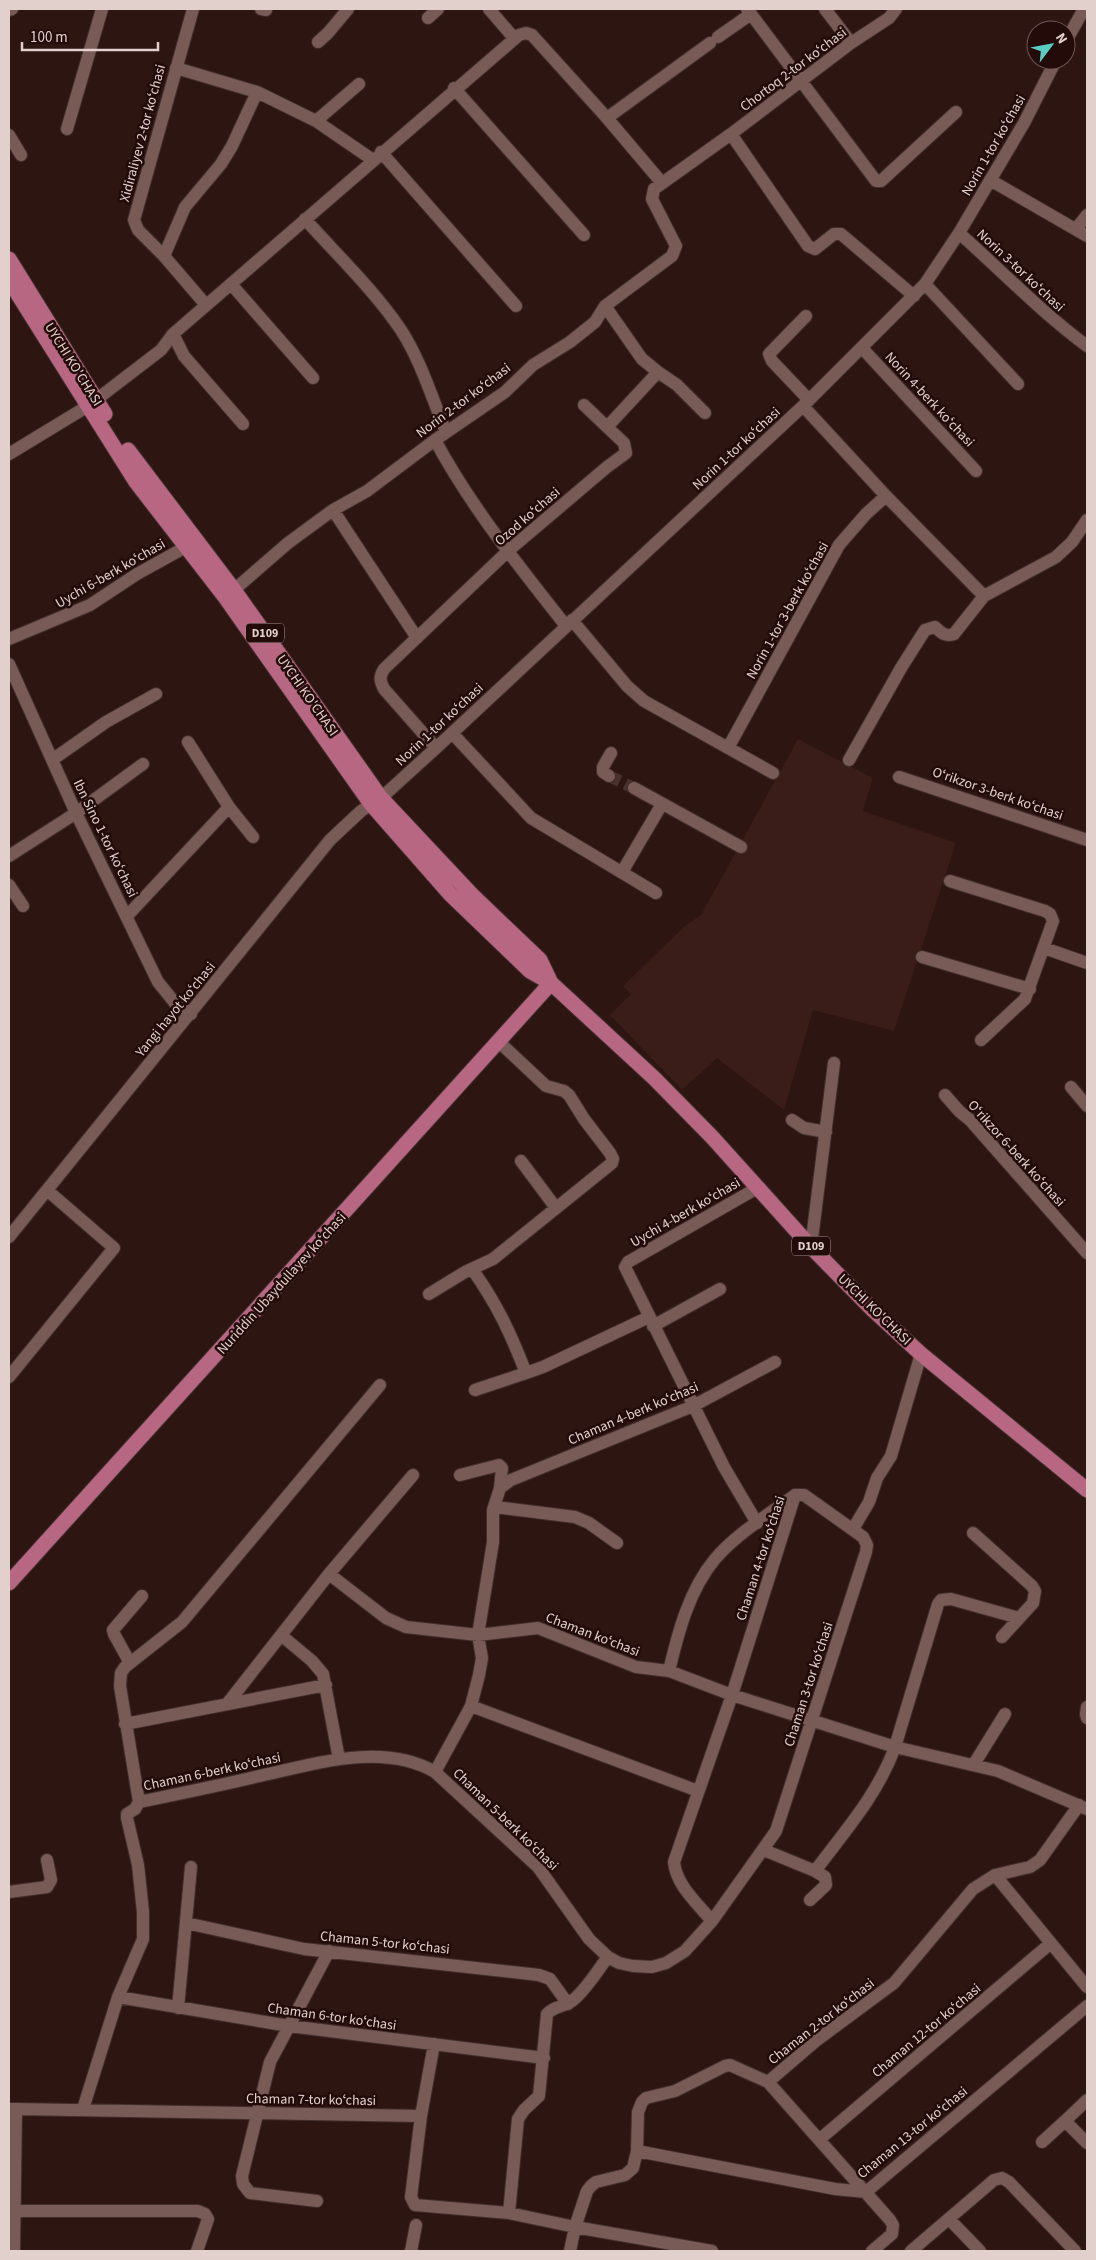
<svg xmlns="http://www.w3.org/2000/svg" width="1096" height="2260" viewBox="0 0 1096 2260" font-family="'Source Sans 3',sans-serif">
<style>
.built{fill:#3a1c18}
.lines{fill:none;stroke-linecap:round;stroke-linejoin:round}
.minor-tunnel{stroke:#48312e;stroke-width:12;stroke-dasharray:12 6;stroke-linecap:butt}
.minor-casing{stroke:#412f2e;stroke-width:14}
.major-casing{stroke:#412f2e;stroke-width:17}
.minor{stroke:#785a56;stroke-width:12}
.major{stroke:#b76781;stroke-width:15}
.labels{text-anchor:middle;stroke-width:5;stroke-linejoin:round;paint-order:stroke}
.shield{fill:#220b09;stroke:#a89592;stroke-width:1}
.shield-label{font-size:12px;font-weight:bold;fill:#e2d0cd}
.street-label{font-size:14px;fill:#e2d0cd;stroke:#220b09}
</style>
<rect width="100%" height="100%" fill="#2d1512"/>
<path class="built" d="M 798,739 L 873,778 L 863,811 L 956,843 L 894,1031 L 813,1010 L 784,1110 L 717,1058 L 682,1090 L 610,1015 L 631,994 L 623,986 L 686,925 L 701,915 Z"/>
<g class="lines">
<path class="minor-tunnel" d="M 609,776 L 634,788"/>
<g class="minor-casing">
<path id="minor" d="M 261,9 L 266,10
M 489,9 L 514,38
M 825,9 L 851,43
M 9,10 L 12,9
M 751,14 L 876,181 L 881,181 L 956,112
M 428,18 L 438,9
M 718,37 L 751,14 L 747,9
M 1066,41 L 1084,9
M 318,42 L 328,33 L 348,9
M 176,68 L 257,92 L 316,121 L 373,160
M 454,88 L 584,235
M 316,121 L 359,84
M 67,129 L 102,9
M 731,134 L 808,246 L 815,249 L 834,234 L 841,234 L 914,296
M 9,135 L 21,155
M 381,152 L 516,306
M 990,180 L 1087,236
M 662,183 L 607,118 L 710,43
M 305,219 C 337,255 374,290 401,330 C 421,361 432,398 446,432
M 1076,229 L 1087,215
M 959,233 C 1002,271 1041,312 1087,346
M 164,256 L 138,230 L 134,220 L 193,9
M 231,284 L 313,378
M 925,284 L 1018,384
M 206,305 L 164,256 L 185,207 L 221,164 L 232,146 L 257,92
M 806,316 L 769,354 L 772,361 L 809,400
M 173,334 L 184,356 L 243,424
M 862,348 L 976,471
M 658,372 L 677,385 L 705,413
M 584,405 L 607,427
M 803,406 L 886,496 L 984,596
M 435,440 C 471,507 519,566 566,626
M 9,454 L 88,406 L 161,350 L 173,334 L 519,35 L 526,33 L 532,35 L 607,118
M 333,510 L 417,638
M 227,596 L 288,543 L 333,510 L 367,491 L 435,440 L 505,392 L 533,365 L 570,342 L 595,322 L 605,306 L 672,256 L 676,246 L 652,199 L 654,189 L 731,134 L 851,43 L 889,18 L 896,9
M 572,620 L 627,686 L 644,701 L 773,773
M 9,639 L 90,605 L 137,574 L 193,543
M 9,664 L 76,813 L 158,982 L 175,1003 L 191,1014
M 452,733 L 531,818 L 656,893
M 436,748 L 384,689 C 380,681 379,677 384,669 L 508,551 L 607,467 L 626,453 L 624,443 L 607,427 L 658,372 L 642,359 L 605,306
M 728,748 L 839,545 L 866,514 L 886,496
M 52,760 L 106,722 L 156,694
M 849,760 L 901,668 L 925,630 L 935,627 C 942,633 945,637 954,634 L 984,596 L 1056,557 L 1072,542 L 1087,520
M 609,776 L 603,772 L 603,767 L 611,753
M 899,777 L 1087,840
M 634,788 L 741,847
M 229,807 L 253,837
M 9,856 L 76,813 L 143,764
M 622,872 L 662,804
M 950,881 L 1045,911 L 1050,914 L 1053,921 L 1025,999 L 981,1040
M 9,885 L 23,906
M 127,916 L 229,807 L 188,742
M 1044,948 L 1087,963
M 922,957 L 1030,989
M 1071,1087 L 1087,1106
M 945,1095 L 959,1111 L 970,1120 L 1087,1253
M 792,1120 L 804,1128 L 826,1132
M 521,1161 L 556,1208
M 9,1237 L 330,840 L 361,811 L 381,798 L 436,748 L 803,406 L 925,284 L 959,233 L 1024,123 L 1056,60
M 811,1247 L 834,1063
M 472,1269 C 497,1304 510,1332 526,1373 L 543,1367 L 649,1317
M 429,1294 L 465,1272 L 493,1259 L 612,1163 L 613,1159 L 610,1153 L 584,1119 L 569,1095 L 564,1091 L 546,1086 L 498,1041
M 653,1326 L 720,1289
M 9,1377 L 114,1248 L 48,1191
M 475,1390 L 526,1373
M 460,1475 L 499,1465 L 502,1468 L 500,1488
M 495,1507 L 575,1517 L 589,1523 L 617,1543
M 757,1523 L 724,1467 L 625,1267 L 628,1262 L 759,1187
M 853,1529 L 869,1502 L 877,1478 L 891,1456 L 921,1354
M 973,1533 L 1032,1586 L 1035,1591 L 1033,1603 L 1002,1637
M 329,1574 L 386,1618 L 406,1627 L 478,1635 L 538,1628 L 636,1667 L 669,1671 L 732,1695 L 895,1747 L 998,1771 L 1087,1809
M 281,1635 L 312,1661 L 323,1674 L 339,1759
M 130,1663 L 114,1634 L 113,1630 L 142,1596
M 669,1671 C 678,1633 689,1590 715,1559 C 736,1534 768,1515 795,1495
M 227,1704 L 329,1574 L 413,1475
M 471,1706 L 698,1791
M 1087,1707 L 1086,1714 L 1087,1718
M 125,1724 L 326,1685
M 974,1764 L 1005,1714
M 435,1772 L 471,1706 L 479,1675 L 482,1658 L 478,1635 L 493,1542 L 493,1510 L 500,1488 L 511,1480 L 693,1406 L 775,1362
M 139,1802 L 120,1686 L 121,1673 L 125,1667 L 182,1622 L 380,1385
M 764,1850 L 815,1871 C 845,1831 878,1794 895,1747 L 938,1604 L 941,1600 L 951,1599 L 1019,1618
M 995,1875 L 1087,1987
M 9,1892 L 47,1887 L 51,1880 L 47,1860
M 810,1900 L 826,1885 L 825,1877 L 815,1871
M 186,1923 L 304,1949 L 539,1975 L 550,1979 L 568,2004
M 118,1997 L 289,2026 L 544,2058
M 178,2008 L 191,1867
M 768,2082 L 890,2220 L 893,2225 L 892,2234 L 872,2251
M 1087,2100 L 1065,2121 L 1087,2143
M 9,2109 L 16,2109 L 14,2251
M 16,2109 L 421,2116 L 411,2197 L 415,2205 L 509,2213 L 575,2227 L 570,2251
M 83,2109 L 118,1997 L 143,1939 L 143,1912 L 138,1865 L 127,1818 L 127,1814 L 135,1809 L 139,1802 C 178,1794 217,1786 255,1777 C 312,1765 381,1741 435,1772 L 538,1867 L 589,1939 L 608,1957 L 619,1963 L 633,1966 L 652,1967 L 666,1963 L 685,1951 L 712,1921 L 776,1831 L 866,1552 L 867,1545 L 863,1537 L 804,1495 L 795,1495 L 732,1695 L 674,1862 C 676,1885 697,1903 712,1921
M 421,2116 L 434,2044
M 820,2139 L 1051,1943
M 1042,2142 L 1065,2121
M 637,2151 L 835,2189 L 866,2192 L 1087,2006
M 317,2201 L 250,2193 L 243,2184 L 242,2176 L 270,2062 L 329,1951
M 15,2211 L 198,2211 L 205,2214 L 208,2219 L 197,2251
M 509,2213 L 518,2119 L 524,2110 L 539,2096 L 547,2014 C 554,2006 564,2007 572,2001 C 586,1990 597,1971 608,1957
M 949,2219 L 980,2251
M 411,2251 L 416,2225
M 712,2251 L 575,2227 L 587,2191 L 591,2186 L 596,2182 L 625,2175 L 633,2168 L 637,2151 L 638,2112 L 642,2102 L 646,2098 L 675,2091 L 725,2066 L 730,2065 L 768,2082 L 817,2040 L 894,1983 L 973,1889 L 995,1875 L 1030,1867 L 1040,1860 L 1079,1805
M 911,2251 L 994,2180 L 1002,2178 L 1009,2182 L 1075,2251"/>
</g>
<g class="major-casing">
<path id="major" d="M 9,259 L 105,414
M 9,280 L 136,482 L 225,597 L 371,804 L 450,894 L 530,971 L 551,983 L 654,1078 L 712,1137 L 811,1247 L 873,1310 L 921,1354 L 1087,1490
M 128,450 L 234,590 L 381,798 L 472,895 L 540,960 L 551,983
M 9,1583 L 551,983"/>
</g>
<use href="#minor" class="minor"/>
<use href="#major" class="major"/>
</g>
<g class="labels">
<g class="shield">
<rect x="246" y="623.5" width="38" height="19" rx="4"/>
<rect x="792" y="1236.5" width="38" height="19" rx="4"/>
</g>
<g class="shield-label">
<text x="265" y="637">D109</text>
<text x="811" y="1250">D109</text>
</g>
<g class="street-label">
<text transform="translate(793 69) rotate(-37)" y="5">Chortoq 2-tor koʻchasi</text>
<text transform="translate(142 133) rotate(-75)" y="5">Xidiraliyev 2-tor koʻchasi</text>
<text transform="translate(993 145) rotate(-60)" y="5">Norin 1-tor koʻchasi</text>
<text transform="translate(1021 270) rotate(43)" y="5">Norin 3-tor koʻchasi</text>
<text transform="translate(74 364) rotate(58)" y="5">UYCHI KO'CHASI</text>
<text transform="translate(930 399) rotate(47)" y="5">Norin 4-berk koʻchasi</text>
<text transform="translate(463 400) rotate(-37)" y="5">Norin 2-tor koʻchasi</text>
<text transform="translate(736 448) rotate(-43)" y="5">Norin 1-tor koʻchasi</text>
<text transform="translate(527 516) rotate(-41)" y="5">Ozod koʻchasi</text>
<text transform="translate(110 573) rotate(-30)" y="5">Uychi 6-berk koʻchasi</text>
<text transform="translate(787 610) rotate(-61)" y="5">Norin 1-tor 3-berk koʻchasi</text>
<text transform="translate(308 695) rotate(55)" y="5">UYCHI KO'CHASI</text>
<text transform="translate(439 724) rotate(-43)" y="5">Norin 1-tor koʻchasi</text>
<text transform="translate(998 793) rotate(19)" y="5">Oʻrikzor 3-berk koʻchasi</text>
<text transform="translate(106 838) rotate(64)" y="5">Ibn Sino 1-tor koʻchasi</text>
<text transform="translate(175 1009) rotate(-51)" y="5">Yangi hayot koʻchasi</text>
<text transform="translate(1017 1153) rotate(48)" y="5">Oʻrikzor 6-berk koʻchasi</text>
<text transform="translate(685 1212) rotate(-30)" y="5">Uychi 4-berk koʻchasi</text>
<text transform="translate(281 1283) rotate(-48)" y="5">Nuriddin Ubaydullayev koʻchasi</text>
<text transform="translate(875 1309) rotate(44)" y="5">UYCHI KO'CHASI</text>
<text transform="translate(633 1413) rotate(-23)" y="5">Chaman 4-berk koʻchasi</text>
<text transform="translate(760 1558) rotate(-72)" y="5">Chaman 4-tor koʻchasi</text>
<text transform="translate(593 1634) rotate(21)" y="5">Chaman koʻchasi</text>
<text transform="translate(808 1684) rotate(-72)" y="5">Chaman 3-tor koʻchasi</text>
<text transform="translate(212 1771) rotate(-12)" y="5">Chaman 6-berk koʻchasi</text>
<text transform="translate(506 1819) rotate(44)" y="5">Chaman 5-berk koʻchasi</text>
<text transform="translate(385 1942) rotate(6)" y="5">Chaman 5-tor koʻchasi</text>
<text transform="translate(332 2016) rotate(8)" y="5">Chaman 6-tor koʻchasi</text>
<text transform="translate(821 2021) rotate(-38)" y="5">Chaman 2-tor koʻchasi</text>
<text transform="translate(926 2030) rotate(-40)" y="5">Chaman 12-tor koʻchasi</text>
<text transform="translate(311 2099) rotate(1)" y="5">Chaman 7-tor koʻchasi</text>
<text transform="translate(912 2132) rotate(-39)" y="5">Chaman 13-tor koʻchasi</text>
</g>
</g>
<rect width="1096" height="2260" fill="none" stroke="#e2d0cd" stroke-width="20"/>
<g transform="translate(1051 45) rotate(58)"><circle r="24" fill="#220b09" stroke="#6f5a57"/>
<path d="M0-4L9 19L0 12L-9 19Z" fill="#57cec1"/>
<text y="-8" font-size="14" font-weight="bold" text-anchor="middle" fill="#e2d0cd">N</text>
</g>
<path d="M22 42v8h136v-8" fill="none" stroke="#e2d0cd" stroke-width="2.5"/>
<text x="30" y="42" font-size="15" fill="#e2d0cd" stroke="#220b09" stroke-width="4" paint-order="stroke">100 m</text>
</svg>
